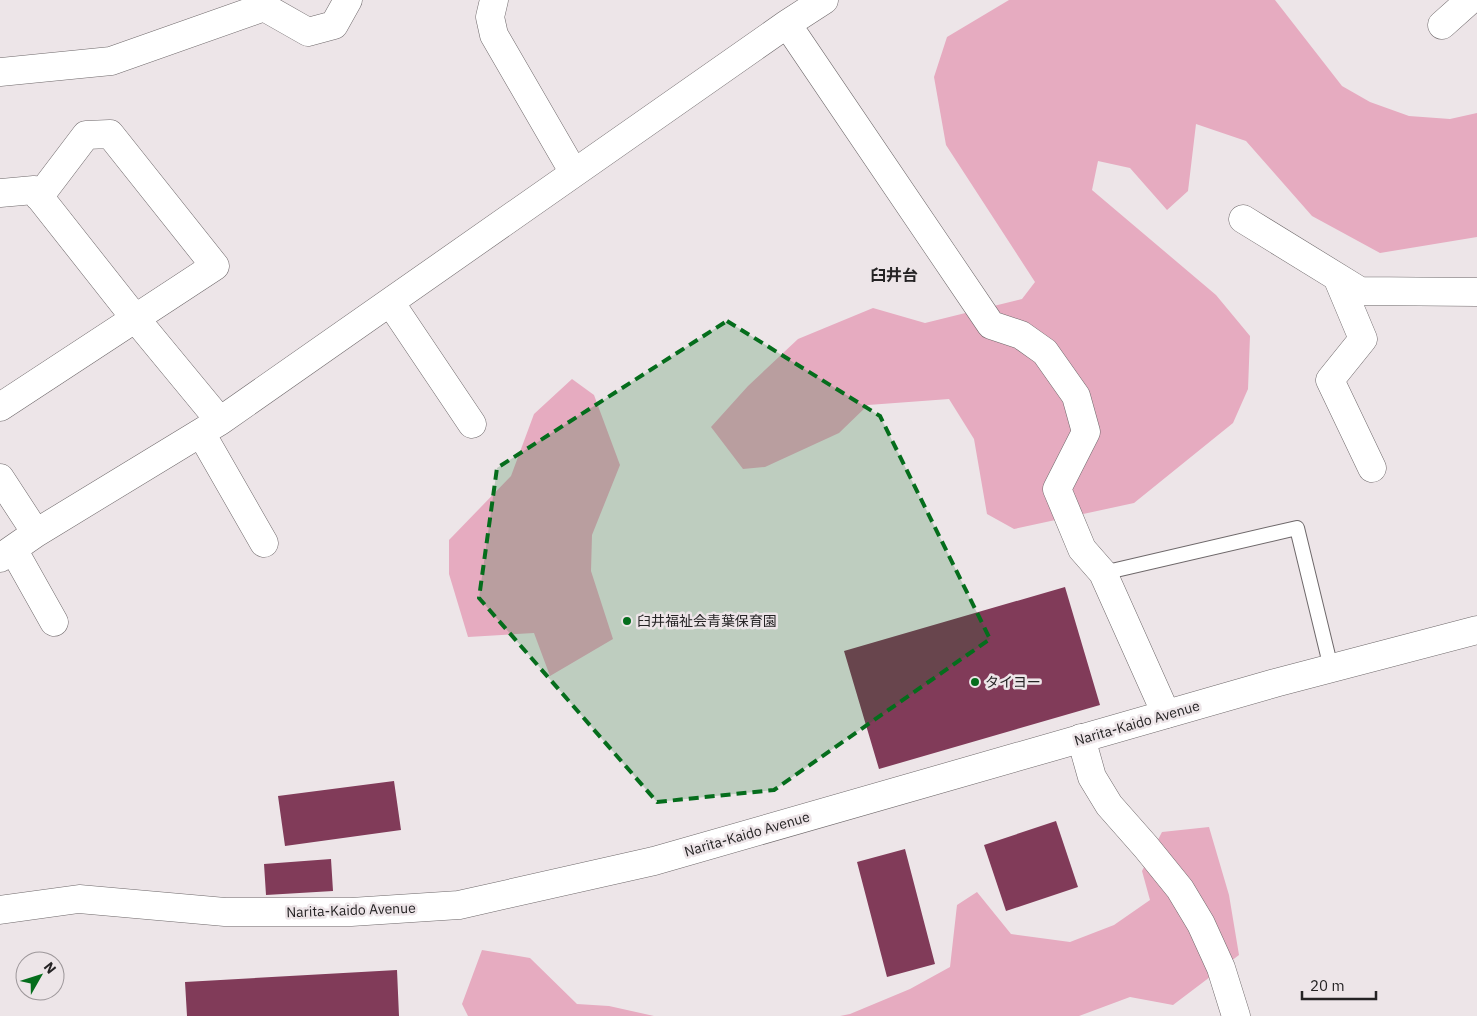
<svg xmlns="http://www.w3.org/2000/svg" width="1477" height="1016" viewBox="0 0 1477 1016" font-family="'IBM Plex Sans','Noto Sans JP',sans-serif">
<style>
.green{fill:#e6abc0}
.building{fill:#813b59}
.lines{fill:none;stroke-linecap:round;stroke-linejoin:round}
.lane-casing{stroke:#6e686a;stroke-width:16}
.street-casing{stroke:#6e686a;stroke-width:29}
.highway-casing{stroke:#6e686a;stroke-width:29}
.lane{stroke:#fff;stroke-width:14}
.street{stroke:#fff;stroke-width:28}
.highway{stroke:#fff;stroke-width:28}
.marked{fill:#056d1c;fill-opacity:0.2;stroke:#056d1c;stroke-width:4;stroke-dasharray:10 6;stroke-linejoin:round}
.poi-dot{fill:#056d1c;stroke:#ede5e8;stroke-width:2}
.labels{text-anchor:middle;stroke-width:5;stroke-linejoin:round;paint-order:stroke}
.poi-label{font-size:14px;fill:#252324;stroke:#ede5e8;text-anchor:start}
.street-label{font-size:14px;fill:#252324;stroke:#ede5e8}
.quarter-label{font-size:16px;font-weight:bold;fill:#252324;stroke:#ede5e8}
</style>
<rect width="100%" height="100%" fill="#ede5e8"/>
<path class="green" d="M 1009,0 L 1275,0 L 1342,86 L 1370,102 L 1409,116 L 1450,119 L 1477,113 L 1477,237 L 1380,253 L 1312,216 L 1246,141 L 1196,124 L 1188,191 L 1167,210 L 1130,168 L 1098,161 L 1092,190 L 1216,295 L 1250,336 L 1248,389 L 1233,423 L 1134,503 L 1014,529 L 987,514 L 974,439 L 949,399 L 868,405 L 839,433 L 765,467 L 743,469 L 711,427 L 748,386 L 798,339 L 873,308 L 925,323 L 1022,299 L 1035,282 L 946,145 L 934,77 L 947,37 Z
M 572,379 L 594,395 L 620,465 L 592,535 L 591,571 L 613,639 L 550,676 L 534,633 L 468,637 L 449,574 L 449,540 L 511,476 L 534,414 Z
M 1209,827 L 1229,895 L 1239,955 L 1173,1005 L 1130,997 L 1079,1016 L 840,1016 L 850,1014 L 910,989 L 950,967 L 957,905 L 977,892 L 1011,934 L 1070,942 L 1114,925 L 1150,900 L 1142,871 L 1162,832 Z
M 482,950 L 530,958 L 577,1004 L 609,1006 L 654,1016 L 468,1016 L 462,1004 Z"/>
<path class="building" d="M 1065,587 L 1100,705 L 879,769 L 844,651 Z
M 394,781 L 401,830 L 285,846 L 278,796 Z
M 1056,821 L 1078,887 L 1006,911 L 984,845 Z
M 905,849 L 935,964 L 887,977 L 857,862 Z
M 331,859 L 333,891 L 266,895 L 264,864 Z
M 397,970 L 399,1016 L 187,1016 L 185,982 Z"/>
<g class="lines">
<g class="lane-casing">
<path id="lane" d="M 1103,573 L 1297,528 L 1331,668"/>
</g>
<g class="street-casing">
<path id="street" d="M 494,0 L 490,17 L 494,35 L 574,173
M 787,24 L 991,325 L 1021,335 L 1045,352 L 1076,396 L 1086,432 L 1057,489 L 1082,549 L 1103,573 L 1166,714
M 1442,25 L 1470,0
M 0,72 L 111,61 L 264,7 L 308,32 L 334,25 L 348,0
M 0,193 L 34,190 L 135,318 L 220,421
M 1243,219 L 1360,291 L 1477,292
M 1337,277 L 1363,339 L 1330,380 L 1372,468
M 390,302 L 472,424
M 0,407 L 215,266 L 110,134 L 86,135 L 39,197
M 201,433 L 264,543
M 0,478 L 36,533
M 13,549 L 54,622
M 0,558 L 36,533 L 220,421 L 787,24 L 824,0
M 1081,738 L 1092,777 L 1109,805 L 1146,847 L 1180,889 L 1201,924 L 1221,968 L 1236,1016"/>
</g>
<g class="highway-casing">
<path id="highway" d="M 0,910 L 79,899 L 225,912 L 351,912 L 459,905 L 654,861 L 1275,683 L 1477,630"/>
</g>
<use href="#lane" class="lane"/>
<use href="#street" class="street"/>
<use href="#highway" class="highway"/>
</g>
<path class="marked" d="M 727,321 L 880,416 L 990,639 L 774,790 L 657,802 L 479,598 L 497,468 Z"/>
<g class="poi-dot">
<circle cx="627" cy="621" r="5"/>
<circle cx="975" cy="682" r="5"/>
</g>
<g class="labels">
<g class="poi-label">
<text x="637" y="626">臼井福祉会青葉保育園</text>
<text x="985" y="687">タイヨー</text>
</g>
<g class="street-label">
<text transform="translate(1137 723) rotate(-16)" y="5">Narita-Kaido Avenue</text>
<text transform="translate(747 834) rotate(-16)" y="5">Narita-Kaido Avenue</text>
<text transform="translate(351 910) rotate(-2)" y="5">Narita-Kaido Avenue</text>
</g>
<g class="quarter-label">
<text x="894" y="281">臼井台</text>
</g>
</g>
<g transform="translate(40 976) rotate(51)"><circle r="24" fill="#ede5e8" stroke="#9d979a"/>
<path d="M0-4L9 19L0 12L-9 19Z" fill="#056d1c"/>
<text y="-8" font-size="14" font-weight="bold" text-anchor="middle" fill="#252324">N</text>
</g>
<path d="M1302 991v8h74v-8" fill="none" stroke="#252324" stroke-width="2.5"/>
<text x="1310" y="991" font-size="15" fill="#252324" stroke="#ede5e8" stroke-width="4" paint-order="stroke">20 m</text>
</svg>
